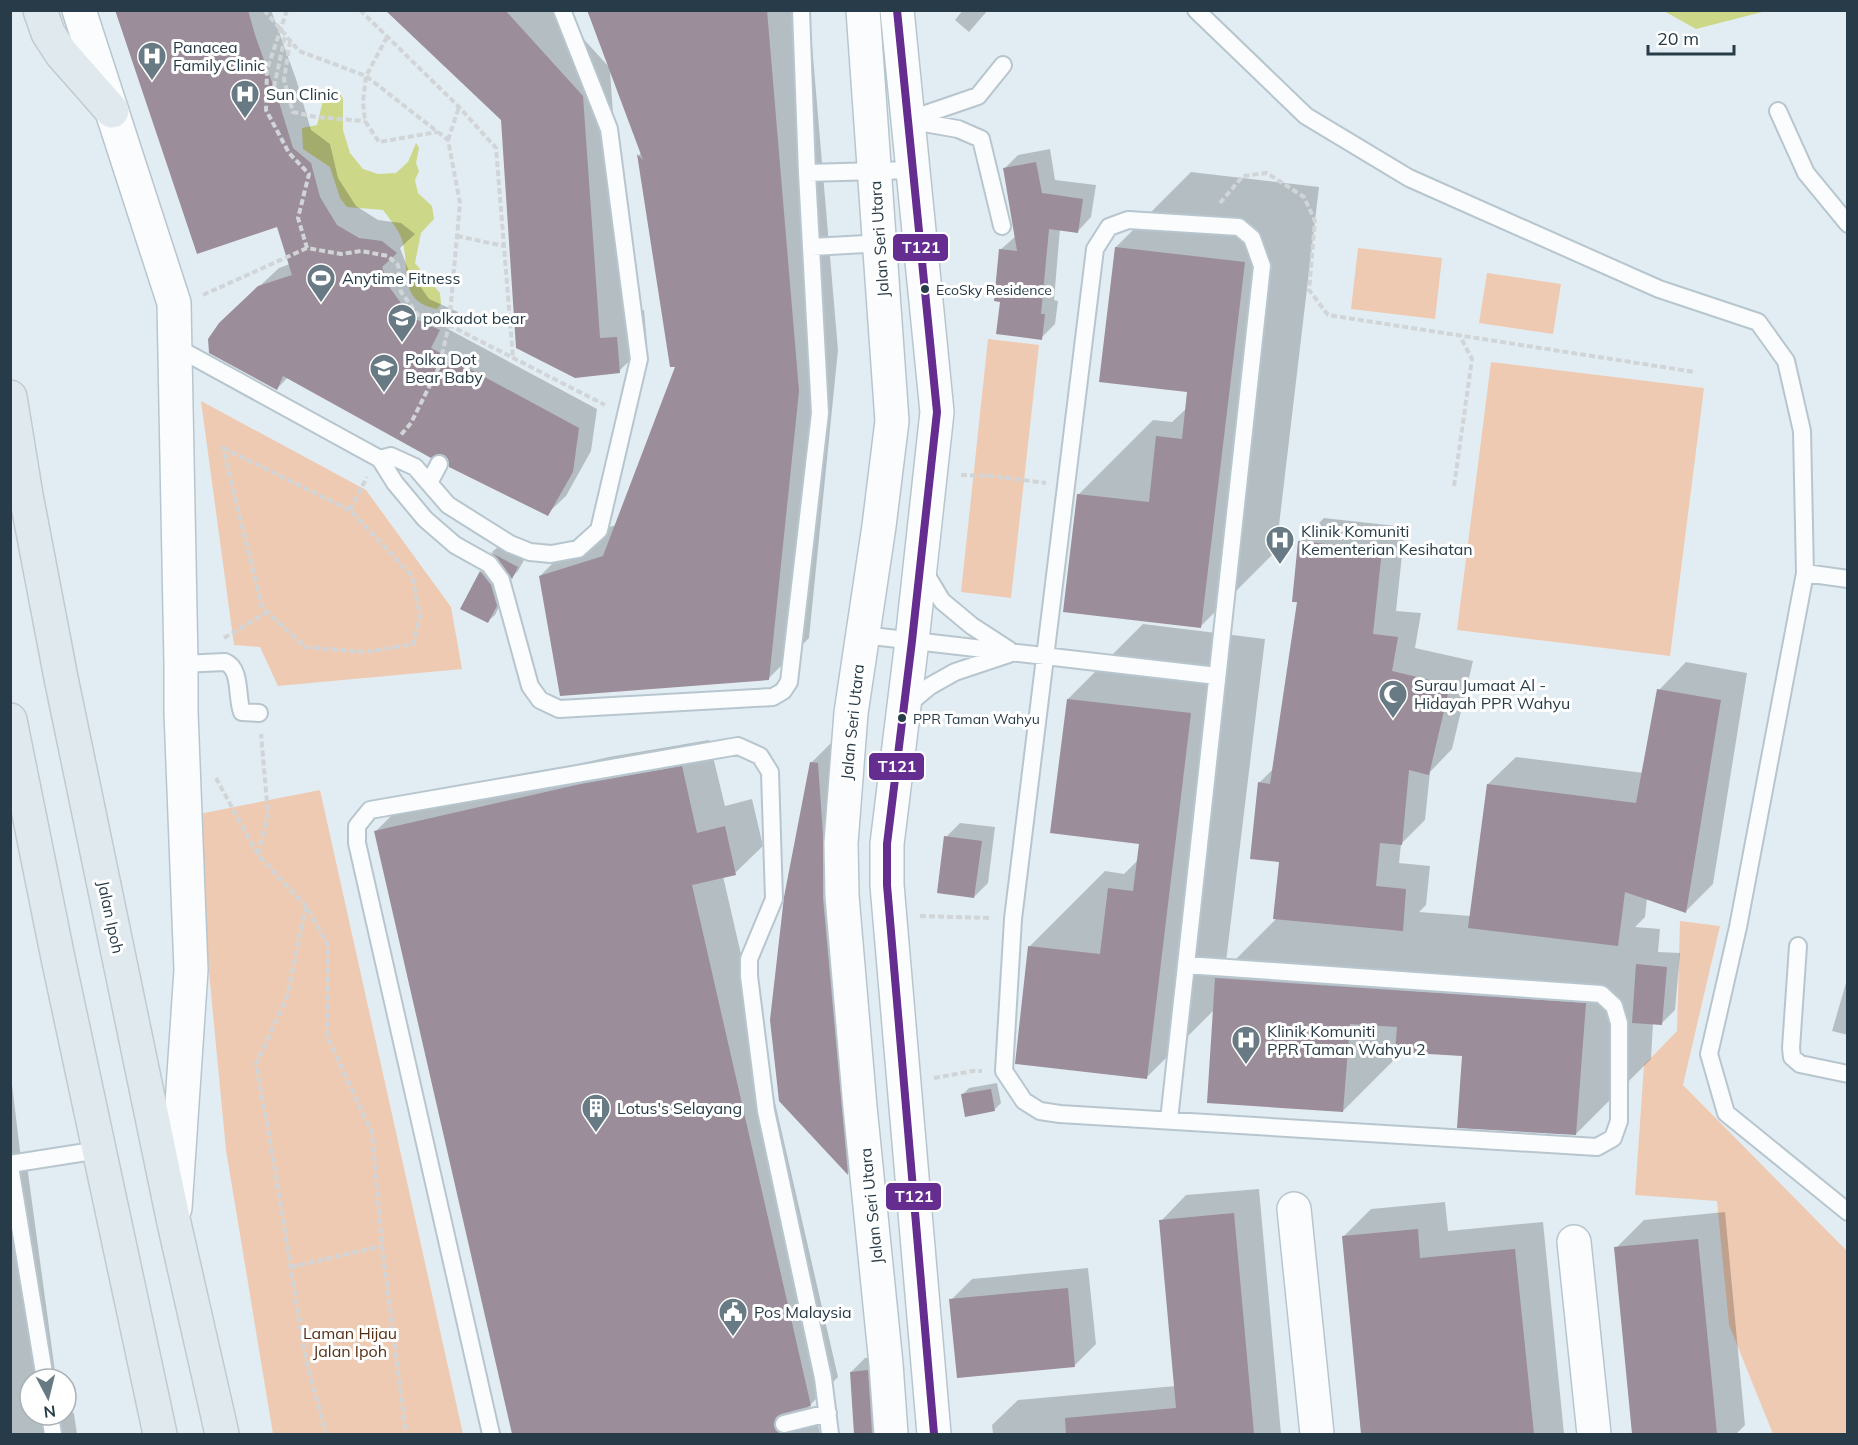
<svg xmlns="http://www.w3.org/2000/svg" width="1858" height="1445" viewBox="0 0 1858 1445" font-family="Mulish,sans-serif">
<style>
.green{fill:#efcab2}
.water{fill:#ccd788}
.shadow{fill:#0003}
.building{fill:#9b8d99}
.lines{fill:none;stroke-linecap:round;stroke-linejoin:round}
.service-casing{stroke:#b7c6ce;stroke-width:20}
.minor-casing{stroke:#b7c6ce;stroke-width:36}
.tertiary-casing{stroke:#b7c6ce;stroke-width:36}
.trunk-casing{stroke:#c1cacf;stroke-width:36}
.path{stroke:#d1d5d7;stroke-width:4;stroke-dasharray:6 3;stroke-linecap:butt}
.service{stroke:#fbfcfd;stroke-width:16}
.minor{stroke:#fbfcfd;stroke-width:33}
.tertiary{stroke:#fbfcfd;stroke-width:33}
.trunk{stroke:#e0e9ee;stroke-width:33}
.bus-1-casing{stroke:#fff;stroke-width:12}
.bus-1{stroke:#662d91;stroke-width:8}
.bus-dot{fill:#273c48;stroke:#fff;stroke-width:2}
.labels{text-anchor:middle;stroke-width:6;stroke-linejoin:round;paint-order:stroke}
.bus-label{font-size:14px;fill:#273c48;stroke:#fff;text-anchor:start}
.poi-label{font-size:16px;fill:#273c48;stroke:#fff;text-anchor:start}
.street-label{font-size:16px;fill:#273c48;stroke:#fff}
.park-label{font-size:16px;fill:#552f14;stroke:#fff}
.line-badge{stroke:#fff;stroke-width:2}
.badge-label{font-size:16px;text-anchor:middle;font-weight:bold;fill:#fff}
</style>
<rect width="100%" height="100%" fill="#e2edf3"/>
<path class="green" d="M 1358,248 L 1442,258 L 1435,319 L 1351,309 Z
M 1487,273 L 1561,284 L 1553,334 L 1479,323 Z
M 988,339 L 1039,345 L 1011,598 L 961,592 Z
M 1491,362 L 1704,388 L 1670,656 L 1457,630 Z
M 201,401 L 366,490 L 451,607 L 462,669 L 278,686 L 260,647 L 234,645 Z
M 320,790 L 463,1434 L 273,1434 L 226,1150 L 194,815 Z
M 1680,921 L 1720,926 L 1683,1085 L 1847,1251 L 1847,1434 L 1773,1434 L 1729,1325 L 1717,1201 L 1635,1195 L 1644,1065 L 1677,1031 Z"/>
<path class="water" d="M 1664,11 L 1664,10 L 1766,11 L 1696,29 Z
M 334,89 L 340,93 L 343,99 L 343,130 L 350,153 L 363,169 L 378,174 L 396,173 L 408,162 L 416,143 L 419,148 L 416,163 L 419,171 L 415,180 L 418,193 L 432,206 L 434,219 L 421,233 L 415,263 L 440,293 L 441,304 L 437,309 C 395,301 412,266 401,237 C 397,228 389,218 383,210 L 347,207 L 340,198 L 330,167 L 303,149 L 302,128 L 317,125 L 325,92 Z"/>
<path class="shadow" d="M 117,10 L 271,10 L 296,79 L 311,130 L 330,144 L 338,178 L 356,206 L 378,220 L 401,223 L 415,234 L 400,248 L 408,269 L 429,299 L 458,312 L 448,329 L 597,409 L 591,451 L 566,496 L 547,514 L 450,458 L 445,454 L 288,377 L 277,389 L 239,305 L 279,268 L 290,264 L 278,225 Z
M 387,10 L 557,10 L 610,68 L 589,10 L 809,10 L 838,350 L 809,638 L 769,678 L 540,576 L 580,536 L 616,525 L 677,365 L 671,366 L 639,155 L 641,153 L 610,71 L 627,312 L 644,310 L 647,344 L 619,371 L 575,376 L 502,119 Z
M 963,10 L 988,10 L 969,32 L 955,20 Z
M 1050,149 L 1055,180 L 1096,185 L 1091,217 L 1078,231 L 1060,229 L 1054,300 L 1058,301 L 1055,324 L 1041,338 L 1001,301 L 1000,250 L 1016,236 L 1005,168 L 1018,155 Z
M 1191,172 L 1319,187 L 1276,551 L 1201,626 L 1078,495 L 1153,420 L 1172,422 L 1187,408 L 1189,390 L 1116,247 Z
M 1324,518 L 1405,527 L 1396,611 L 1421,613 L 1415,648 L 1473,661 L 1452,749 L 1430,772 L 1425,820 L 1401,844 L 1399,863 L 1430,866 L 1426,905 L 1419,912 L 1471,916 L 1488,784 L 1516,757 L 1644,773 L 1659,690 L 1686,662 L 1747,673 L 1713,884 L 1686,911 L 1647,898 L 1645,917 L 1635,927 L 1660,929 L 1658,952 L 1680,953 L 1675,1010 L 1661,1024 L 1653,1023 L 1651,1059 L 1576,1134 L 1464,1055 L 1403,1051 L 1343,1111 L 1215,1009 L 1147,1077 L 1030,946 L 1105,871 L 1124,874 L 1138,860 L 1140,843 L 1068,699 L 1143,624 L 1265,639 L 1225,970 L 1277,918 L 1280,861 L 1259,783 L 1274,768 L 1299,601 L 1300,542 Z
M 498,547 L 524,560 L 518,571 L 512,577 L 498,557 L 492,552 Z
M 487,566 L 503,599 L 495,615 L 488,621 L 462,608 L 481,572 Z
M 839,735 L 875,1146 L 848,1173 L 781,1101 L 811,763 Z
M 709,740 L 725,806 L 752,799 L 763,846 L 735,873 L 723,876 L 838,1377 L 808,1407 L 814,1407 L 820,1434 L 513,1434 L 375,832 L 403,804 L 609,757 Z
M 960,823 L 995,827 L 988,883 L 974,897 L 946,837 Z
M 1848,976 L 1848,1035 L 1832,1031 Z
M 10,1068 L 21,1159 L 26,1158 L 56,1379 L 30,1379 L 30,1415 L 66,1415 L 66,1384 L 68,1384 L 70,1408 L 74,1414 L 77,1434 L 10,1434 Z
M 997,1083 L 1001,1103 L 994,1110 L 962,1095 L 969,1088 Z
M 1259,1189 L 1281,1434 L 993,1434 L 992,1425 L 1018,1400 L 1176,1386 L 1161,1221 L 1186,1195 Z
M 1445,1202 L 1448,1231 L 1543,1222 L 1564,1434 L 1362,1434 L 1343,1237 L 1371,1209 Z
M 1725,1212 L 1745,1425 L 1736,1434 L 1633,1434 L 1616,1248 L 1644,1220 Z
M 1088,1268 L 1096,1344 L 1075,1365 L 951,1300 L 972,1279 Z
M 881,1357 L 893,1434 L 855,1434 L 851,1372 L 865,1358 Z"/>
<path class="building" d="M 115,10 L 248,10 L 255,35 L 278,99 L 293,148 L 311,163 L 320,197 L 337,225 L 359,238 L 382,241 L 397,253 L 382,267 L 390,288 L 411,317 L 440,330 L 431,348 L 579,428 L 573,472 L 548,516 L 449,467 L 448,459 L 444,455 L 438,454 L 431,458 L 283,376 L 277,390 L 209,353 L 208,339 L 219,323 L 258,286 L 292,275 L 277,227 L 197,254 Z
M 385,10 L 505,10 L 583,96 L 600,338 L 617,337 L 620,373 L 575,378 L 516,348 L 501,120 Z
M 587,10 L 767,10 L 799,391 L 769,680 L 560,696 L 539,576 L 603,556 L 675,367 L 670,367 L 637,154 L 643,160 Z
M 1036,162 L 1042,193 L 1083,199 L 1078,233 L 1049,229 L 1041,314 L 1045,314 L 1042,340 L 996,334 L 1000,302 L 994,301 L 999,249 L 1017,251 L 1003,168 Z
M 1115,247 L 1245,262 L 1201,628 L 1063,612 L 1077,494 L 1149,502 L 1156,436 L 1182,439 L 1187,392 L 1099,382 Z
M 1298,541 L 1382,550 L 1373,634 L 1398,637 L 1392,671 L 1450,685 L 1429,775 L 1409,770 L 1402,845 L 1380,843 L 1376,886 L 1406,889 L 1403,931 L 1273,919 L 1279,862 L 1250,859 L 1258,782 L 1270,784 L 1297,602 L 1292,602 Z
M 490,552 L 518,567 L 512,579 L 497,558 Z
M 480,571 L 491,585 L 497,606 L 488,623 L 460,609 Z
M 1657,689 L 1721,700 L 1686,913 L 1625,892 L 1618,946 L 1468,928 L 1487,784 L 1636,803 Z
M 1067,699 L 1191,713 L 1147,1079 L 1015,1064 L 1028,946 L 1100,954 L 1108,888 L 1133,891 L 1139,844 L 1050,833 Z
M 810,762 L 818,763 L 823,836 L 823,898 L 848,1175 L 779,1101 L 770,1020 L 784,897 Z
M 682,766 L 697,833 L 725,826 L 736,875 L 692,885 L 811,1406 L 781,1414 L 776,1417 L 774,1426 L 776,1431 L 781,1434 L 786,1434 L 512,1434 L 374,831 L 581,784 Z
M 944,836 L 982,841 L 974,898 L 937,893 Z
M 1636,964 L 1667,967 L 1662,1025 L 1632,1023 Z
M 1215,978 L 1586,1003 L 1576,1135 L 1457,1128 L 1462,1056 L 1395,1052 L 1397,1027 L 1350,1024 L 1343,1112 L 1207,1103 Z
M 991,1089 L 995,1111 L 965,1117 L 961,1094 Z
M 1234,1213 L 1254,1434 L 1066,1434 L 1065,1418 L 1176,1408 L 1159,1220 Z
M 1418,1229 L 1420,1258 L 1515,1249 L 1534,1434 L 1361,1434 L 1342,1236 Z
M 1698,1239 L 1717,1434 L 1632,1434 L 1614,1247 Z
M 1068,1288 L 1075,1367 L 957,1378 L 949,1299 Z
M 868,1370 L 872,1434 L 854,1434 L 850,1372 Z"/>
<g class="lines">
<g class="service-casing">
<path id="service" d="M 1196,10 L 1306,116 L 1409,178 L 1659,289 L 1758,322 L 1786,361 L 1802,431 L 1805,573 L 1738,927 L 1709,1054 L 1726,1113 L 1848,1212
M 1778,111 L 1806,173 L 1848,224
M 911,119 L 978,96 L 1003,65
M 907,120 L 958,129 L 981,139 L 1002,226
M 807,173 L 913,170
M 1128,220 L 1239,227 L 1252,238 L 1262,266 L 1186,965 L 1601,994 L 1614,1006 L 1619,1023 L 1619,1121 L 1613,1138 L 1597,1147 L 1060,1114 L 1040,1111 L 1024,1101 L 1004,1071 L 1013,919 L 1095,249 L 1109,227 Z
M 812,247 L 919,241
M 174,346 L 380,459 L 391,456 L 415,467 L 448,505 L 510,544 L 530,552 L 551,554 L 578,549 L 599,530 L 639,359 L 609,129 L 562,10
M 380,459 L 395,483 L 425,519 L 455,545 L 489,564 L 501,580 L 530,686 L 540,700 L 559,709 L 773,697 L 783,691 L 789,682 L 820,413 L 807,173 L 801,10
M 429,483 L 439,464
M 924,571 L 942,601 L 972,626 L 1009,650
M 1805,573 L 1848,579
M 863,635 L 1217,676
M 181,664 L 225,662 C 242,669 236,697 242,712 L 259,713
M 907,705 L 930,686 L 955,672 L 1009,654
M 1798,946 L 1791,1048 L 1792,1057 L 1800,1064 L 1848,1074
M 1169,1120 L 1186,965
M 10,1164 L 99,1150
M 10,1166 L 45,1379
M 50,1415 L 53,1434
M 784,1424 L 828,1413
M 491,1434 L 357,843 L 357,826 L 370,810 L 738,746 L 760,756 L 770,772 L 774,899 L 749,959 L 749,976 L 766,1111 L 823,1378 L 830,1434"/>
</g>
<g class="minor-casing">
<path id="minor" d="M 79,10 L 174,303 L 181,664 L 181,712 L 191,970 L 175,1208
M 1294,1209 L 1317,1434
M 1574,1242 L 1594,1434"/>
</g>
<g class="tertiary-casing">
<path id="tertiary" d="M 863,10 L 892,421 L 879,526 L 851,713 L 841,843 L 842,896 L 860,1107 L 886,1364 L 891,1434
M 897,10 L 937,412 L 912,641 L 887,844 L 887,885 L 934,1434"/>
</g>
<g class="trunk-casing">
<path id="trunk" d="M 40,10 L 48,33 L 61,53 L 112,111
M 10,397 L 26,495 L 61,678 L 174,1223 L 222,1434
M 10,720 L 58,958 L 160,1434"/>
</g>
<path class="path" d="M 264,10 L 299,51 L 366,76 L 448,140 L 460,203 L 449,325 L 439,367 L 411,423 L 400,436
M 287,10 L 267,70 L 266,110 L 289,153 L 309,174 L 298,218 L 307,248 L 341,254 L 361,251 L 388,256 L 398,265 L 401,292 L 418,315 L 449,325 L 605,405
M 360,10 L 459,107 L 496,148 L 513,358
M 387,37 L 366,76 L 363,102 L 365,121 L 379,142 L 437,132
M 290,41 L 284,80 L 293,112 L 316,117 L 365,121
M 274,87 L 285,36
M 448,140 L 459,107
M 1220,203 L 1243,176 L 1267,173 L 1304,197 L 1315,221 L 1309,290 L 1328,315 L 1695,372
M 457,236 L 504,246
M 203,295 L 307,248
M 223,448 L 350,510 L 412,576 L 420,616 L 413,644 L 365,652 L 305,647 L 262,607 Z
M 961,475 L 992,476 L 1046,483
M 1454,486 L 1472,359 L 1460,336
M 350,510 L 367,477
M 224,638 L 267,612
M 216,778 L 258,855 L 306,906 L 328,945 L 327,1036 L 372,1133 L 382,1246 L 406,1434
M 258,854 L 268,814 L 261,734
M 306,906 L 287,997 L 256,1064 L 271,1146 L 305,1356 L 326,1434
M 920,916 L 991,918
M 934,1078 L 973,1071 L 982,1071
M 291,1267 L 382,1246"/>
<use href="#service" class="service"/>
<use href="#minor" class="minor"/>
<use href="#tertiary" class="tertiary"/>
<use href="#trunk" class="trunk"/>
<g class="bus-1-casing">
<path id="bus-1" d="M 897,10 L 937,412 L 912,641 L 887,844 L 887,885 L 934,1434"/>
</g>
<use href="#bus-1" class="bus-1"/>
</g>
<defs>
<g id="hospital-pin" transform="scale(1.5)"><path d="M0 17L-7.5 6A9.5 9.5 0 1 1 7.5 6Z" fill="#687a84" stroke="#fff"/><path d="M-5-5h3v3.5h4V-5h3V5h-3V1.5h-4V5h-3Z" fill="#fff"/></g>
<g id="stadium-pin" transform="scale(1.5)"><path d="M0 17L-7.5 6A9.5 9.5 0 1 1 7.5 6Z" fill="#687a84" stroke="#fff"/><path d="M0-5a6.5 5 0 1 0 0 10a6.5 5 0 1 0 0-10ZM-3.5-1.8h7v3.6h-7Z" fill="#fff"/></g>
<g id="school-pin" transform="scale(1.5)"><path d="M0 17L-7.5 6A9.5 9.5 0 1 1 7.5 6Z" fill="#687a84" stroke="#fff"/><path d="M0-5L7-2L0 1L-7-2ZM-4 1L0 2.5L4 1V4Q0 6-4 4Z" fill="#fff"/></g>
<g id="mosque-pin" transform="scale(1.5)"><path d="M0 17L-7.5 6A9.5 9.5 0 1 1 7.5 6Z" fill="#687a84" stroke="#fff"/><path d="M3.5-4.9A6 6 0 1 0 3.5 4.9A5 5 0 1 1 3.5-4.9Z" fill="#fff"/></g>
<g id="building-pin" transform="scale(1.5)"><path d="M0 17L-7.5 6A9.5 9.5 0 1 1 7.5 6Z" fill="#687a84" stroke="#fff"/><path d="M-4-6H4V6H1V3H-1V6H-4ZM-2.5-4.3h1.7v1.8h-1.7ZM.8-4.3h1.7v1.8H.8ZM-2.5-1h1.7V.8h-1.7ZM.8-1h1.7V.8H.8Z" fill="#fff"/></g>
<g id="civic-pin" transform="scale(1.5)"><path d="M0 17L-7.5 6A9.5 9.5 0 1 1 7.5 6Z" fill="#687a84" stroke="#fff"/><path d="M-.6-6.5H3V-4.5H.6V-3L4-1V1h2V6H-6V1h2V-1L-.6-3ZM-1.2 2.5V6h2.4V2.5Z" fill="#fff"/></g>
</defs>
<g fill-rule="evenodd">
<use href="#hospital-pin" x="152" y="56"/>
<use href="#hospital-pin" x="245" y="94"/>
<use href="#stadium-pin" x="321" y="278"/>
<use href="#school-pin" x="402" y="318"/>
<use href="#school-pin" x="384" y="368"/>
<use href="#hospital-pin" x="1280" y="540"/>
<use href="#mosque-pin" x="1393" y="694"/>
<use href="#hospital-pin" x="1246" y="1040"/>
<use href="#building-pin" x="596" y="1108"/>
<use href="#civic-pin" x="733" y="1312"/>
</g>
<g class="bus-dot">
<circle cx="925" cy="289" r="5"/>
<circle cx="902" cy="718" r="5"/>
</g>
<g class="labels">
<g class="bus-label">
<text x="936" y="295">EcoSky Residence</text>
<text x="913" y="724">PPR Taman Wahyu</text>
</g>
<g class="poi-label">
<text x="173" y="53">Panacea<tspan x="173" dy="18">Family Clinic</tspan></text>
<text x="266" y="100">Sun Clinic</text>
<text x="342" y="284">Anytime Fitness</text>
<text x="423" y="324">polkadot bear</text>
<text x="405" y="365">Polka Dot<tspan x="405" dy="18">Bear Baby</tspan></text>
<text x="1301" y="537">Klinik Komuniti<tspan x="1301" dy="18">Kementerian Kesihatan</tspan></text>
<text x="1414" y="691">Surau Jumaat Al -<tspan x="1414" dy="18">Hidayah PPR Wahyu</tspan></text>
<text x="1267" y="1037">Klinik Komuniti<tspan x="1267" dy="18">PPR Taman Wahyu 2</tspan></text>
<text x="617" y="1114">Lotus's Selayang</text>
<text x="754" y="1318">Pos Malaysia</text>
</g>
<g class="street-label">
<text transform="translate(879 239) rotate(-94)" y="6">Jalan Seri Utara</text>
<text transform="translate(852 722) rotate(-84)" y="6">Jalan Seri Utara</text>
<text transform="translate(111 917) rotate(78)" y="6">Jalan Ipoh</text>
<text transform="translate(871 1206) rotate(-96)" y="6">Jalan Seri Utara</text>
</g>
<g class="park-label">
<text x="350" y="1339">Laman Hijau<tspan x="350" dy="18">Jalan Ipoh</tspan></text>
</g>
</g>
<g class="line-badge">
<rect x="892" y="233" width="57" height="29" rx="6" fill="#662d91"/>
<rect x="868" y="752" width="57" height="29" rx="6" fill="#662d91"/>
<rect x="885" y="1182" width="57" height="29" rx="6" fill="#662d91"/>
</g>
<g class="badge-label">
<text x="921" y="253">T121</text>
<text x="897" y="772">T121</text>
<text x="914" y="1202">T121</text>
</g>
<rect width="1858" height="1445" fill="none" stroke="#273c48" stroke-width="24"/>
<g transform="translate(48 1397) rotate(173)"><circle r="28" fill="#ffffff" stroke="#a9b1b6" stroke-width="1.5"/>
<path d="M0-4.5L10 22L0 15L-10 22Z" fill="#687a84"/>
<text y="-9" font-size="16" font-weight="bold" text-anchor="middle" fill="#273c48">N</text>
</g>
<path d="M1648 45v9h86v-9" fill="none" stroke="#273c48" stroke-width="3"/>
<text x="1657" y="45" font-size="18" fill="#273c48" stroke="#ffffff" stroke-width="4.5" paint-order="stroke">20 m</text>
</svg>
